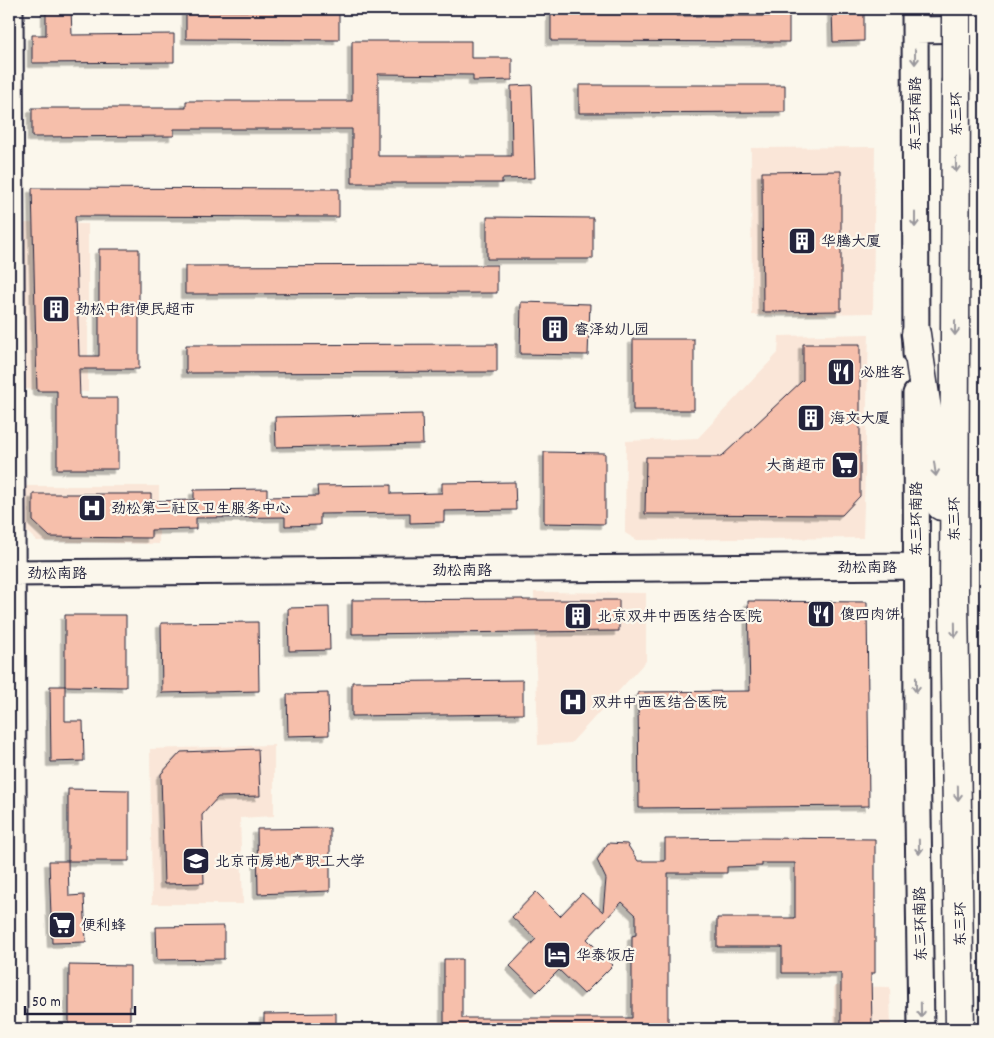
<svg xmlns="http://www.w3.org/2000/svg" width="994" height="1038" viewBox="0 0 994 1038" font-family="Dekko,'LXGW WenKai TC',sans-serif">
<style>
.built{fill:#fae6d8}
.building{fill:#f6bfab;stroke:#22223b;filter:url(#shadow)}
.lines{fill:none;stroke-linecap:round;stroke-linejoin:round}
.secondary-casing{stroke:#22223b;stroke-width:29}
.highway-casing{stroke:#22223b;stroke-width:31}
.secondary{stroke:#fbf7ec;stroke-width:25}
.highway{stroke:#fbf7ec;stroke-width:28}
.highway-bridge-casing{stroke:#22223b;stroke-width:31;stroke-linecap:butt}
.highway-bridge{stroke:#fbf7ec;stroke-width:28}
.oneway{stroke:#99979c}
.labels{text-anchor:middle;stroke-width:4.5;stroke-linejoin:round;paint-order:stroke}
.street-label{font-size:15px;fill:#22223b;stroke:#fbf7ec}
.poi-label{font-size:15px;fill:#22223b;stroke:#fbf7ec;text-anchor:start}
</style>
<defs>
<filter id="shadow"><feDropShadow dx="-4.5" dy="4.5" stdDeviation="0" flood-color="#0004"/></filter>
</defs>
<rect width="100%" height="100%" fill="#fbf7ec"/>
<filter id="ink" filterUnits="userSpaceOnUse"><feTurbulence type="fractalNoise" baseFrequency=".02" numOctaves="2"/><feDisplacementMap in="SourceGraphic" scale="10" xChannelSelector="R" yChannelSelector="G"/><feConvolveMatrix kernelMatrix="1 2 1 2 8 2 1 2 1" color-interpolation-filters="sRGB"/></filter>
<g filter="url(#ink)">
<path class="built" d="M 875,147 L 873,313 L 752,315 L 751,148 Z
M 22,223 L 88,224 L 88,392 L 24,389 Z
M 869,334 L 863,538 L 637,540 L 625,533 L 626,441 L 698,438 L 778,353 L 779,336 Z
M 26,486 L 159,486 L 159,544 L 37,541 L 26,531 Z
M 534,592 L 646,593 L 646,661 L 571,743 L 538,745 Z
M 274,745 L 274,816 L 240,818 L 243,904 L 152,904 L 150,749 Z
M 834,986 L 890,987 L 891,1029 L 834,1029 Z"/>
<path class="building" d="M 46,9 L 71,9 L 72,35 L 174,34 L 174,62 L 32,63 L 32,35 L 46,35 Z
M 832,9 L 864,9 L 864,41 L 833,42 Z
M 186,11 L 339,12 L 339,40 L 186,39 Z
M 676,11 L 676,16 L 789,16 L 789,42 L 551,41 L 551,12 Z
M 352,41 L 471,41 L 471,58 L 512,58 L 512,80 L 473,81 L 473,75 L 378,74 L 378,156 L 512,156 L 511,86 L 532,85 L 535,178 L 502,179 L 502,183 L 352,183 L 352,129 L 174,129 L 174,136 L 32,137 L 32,108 L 186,108 L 186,101 L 352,101 Z
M 579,85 L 785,85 L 785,112 L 579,113 Z
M 841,171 L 841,311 L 763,312 L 762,172 Z
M 32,188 L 339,189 L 339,217 L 75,216 L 79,356 L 99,356 L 99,249 L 139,249 L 139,369 L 79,369 L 80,398 L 118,398 L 118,469 L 57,469 L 57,391 L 37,391 Z
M 487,217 L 593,218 L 593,259 L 487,259 Z
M 497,265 L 497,293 L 185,294 L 185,266 Z
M 521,302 L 590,304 L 588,355 L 520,354 Z
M 633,339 L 694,339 L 694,410 L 633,410 Z
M 497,344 L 497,372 L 186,373 L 186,345 Z
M 803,344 L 860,344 L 860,496 L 842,515 L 645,514 L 646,457 L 721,457 L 803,380 Z
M 422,414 L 423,444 L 276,447 L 275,417 Z
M 544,452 L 605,453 L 605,524 L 544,523 Z
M 515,482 L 516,510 L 444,511 L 444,522 L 410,523 L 410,513 L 320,514 L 320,525 L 285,526 L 285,517 L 196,518 L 196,529 L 151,530 L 151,538 L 50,537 L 33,521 L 33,494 L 151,494 L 151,501 L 194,500 L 194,490 L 267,489 L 267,497 L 318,496 L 317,486 L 391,485 L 391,494 L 442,493 L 442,483 Z
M 523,599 L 523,600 L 619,600 L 619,631 L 352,634 L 352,600 Z
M 748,601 L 867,602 L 869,806 L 639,808 L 638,692 L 750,691 Z
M 329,607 L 330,650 L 289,651 L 288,608 Z
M 65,615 L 126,615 L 126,687 L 65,686 Z
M 258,622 L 259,691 L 162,693 L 161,623 Z
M 523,680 L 523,714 L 352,716 L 352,682 Z
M 50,686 L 65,686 L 65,721 L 83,721 L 84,761 L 51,762 Z
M 328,693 L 329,735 L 288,736 L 287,694 Z
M 258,749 L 260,796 L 218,797 L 202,815 L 204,883 L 164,884 L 161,774 L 181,752 Z
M 68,789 L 129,790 L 129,861 L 68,861 Z
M 330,828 L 330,891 L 258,894 L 257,829 Z
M 761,838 L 875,839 L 875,973 L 871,973 L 872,1029 L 841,1029 L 841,973 L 782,973 L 782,947 L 717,947 L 717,918 L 795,918 L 795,863 L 762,863 L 762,866 L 727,867 L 727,873 L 668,873 L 668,1029 L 444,1029 L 444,959 L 462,959 L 462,1018 L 632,1018 L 632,936 L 636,935 L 636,915 L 622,902 L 587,939 L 613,965 L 584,994 L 559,970 L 537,992 L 510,966 L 536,939 L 512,917 L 536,892 L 560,916 L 582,893 L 603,912 L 606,879 L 597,860 L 608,843 L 627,844 L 638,861 L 665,861 L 665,839 Z
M 49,861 L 68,861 L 69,896 L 84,895 L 86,942 L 52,943 Z
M 224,926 L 224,959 L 157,960 L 156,927 Z
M 69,965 L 130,966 L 130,1029 L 69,1029 Z
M 336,1013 L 336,1029 L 264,1029 L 264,1014 Z"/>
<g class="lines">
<g class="secondary-casing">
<path id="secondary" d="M 10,9 L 14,1029
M 915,9 L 916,354
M 915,30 L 985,29
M 916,394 L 917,741 L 921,1029
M 9,573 L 916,566"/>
</g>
<g class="highway-casing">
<path id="highway" d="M 956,82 L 954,599 L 960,1029
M 916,334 L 941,506"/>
</g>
<use href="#secondary" class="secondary"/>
<use href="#highway" class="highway"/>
<g class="highway-bridge-casing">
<path id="highway-bridge" d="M 985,9 L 985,72
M 956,82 L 956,9"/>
</g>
<use href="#highway-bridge" class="highway-bridge"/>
</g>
<defs><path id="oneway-shaft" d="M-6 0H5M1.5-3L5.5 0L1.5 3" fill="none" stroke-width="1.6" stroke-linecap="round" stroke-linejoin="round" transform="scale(1.25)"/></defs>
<g class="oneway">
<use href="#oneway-shaft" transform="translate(915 57) rotate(90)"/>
<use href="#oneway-shaft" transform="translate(956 165) rotate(90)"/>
<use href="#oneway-shaft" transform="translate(915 220) rotate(90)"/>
<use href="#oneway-shaft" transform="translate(955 328) rotate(90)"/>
<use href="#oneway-shaft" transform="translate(935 469) rotate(82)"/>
<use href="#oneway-shaft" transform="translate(955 630) rotate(89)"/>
<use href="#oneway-shaft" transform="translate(916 685) rotate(90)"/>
<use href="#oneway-shaft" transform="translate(958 793) rotate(89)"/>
<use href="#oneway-shaft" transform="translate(919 847) rotate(89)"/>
<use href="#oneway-shaft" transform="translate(921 1010) rotate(89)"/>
</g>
</g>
<defs>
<g id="building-square" transform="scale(1.4375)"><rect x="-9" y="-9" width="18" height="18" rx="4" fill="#22223b" stroke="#fbf7ec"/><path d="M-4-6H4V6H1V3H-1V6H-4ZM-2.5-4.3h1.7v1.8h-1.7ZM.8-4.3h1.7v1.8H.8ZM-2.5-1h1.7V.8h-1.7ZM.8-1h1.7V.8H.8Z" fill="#fff"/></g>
<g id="restaurant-square" transform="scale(1.4375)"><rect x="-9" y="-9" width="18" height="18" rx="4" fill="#22223b" stroke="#fbf7ec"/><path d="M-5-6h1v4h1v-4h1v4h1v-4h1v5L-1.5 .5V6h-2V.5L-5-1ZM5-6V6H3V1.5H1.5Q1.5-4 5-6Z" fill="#fff"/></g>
<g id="supermarket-square" transform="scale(1.4375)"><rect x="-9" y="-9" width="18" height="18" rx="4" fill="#22223b" stroke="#fbf7ec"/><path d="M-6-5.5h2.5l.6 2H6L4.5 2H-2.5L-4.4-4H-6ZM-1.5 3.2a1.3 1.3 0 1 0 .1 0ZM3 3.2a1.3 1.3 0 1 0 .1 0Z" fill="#fff"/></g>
<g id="hospital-square" transform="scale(1.4375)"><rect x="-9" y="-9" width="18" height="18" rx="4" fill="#22223b" stroke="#fbf7ec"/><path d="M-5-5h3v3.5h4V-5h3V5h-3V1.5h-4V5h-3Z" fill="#fff"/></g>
<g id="school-square" transform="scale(1.4375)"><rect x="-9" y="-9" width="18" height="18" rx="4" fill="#22223b" stroke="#fbf7ec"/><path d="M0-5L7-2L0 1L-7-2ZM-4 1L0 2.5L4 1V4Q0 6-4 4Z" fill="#fff"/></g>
<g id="hotel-square" transform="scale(1.4375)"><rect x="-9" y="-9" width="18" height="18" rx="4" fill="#22223b" stroke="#fbf7ec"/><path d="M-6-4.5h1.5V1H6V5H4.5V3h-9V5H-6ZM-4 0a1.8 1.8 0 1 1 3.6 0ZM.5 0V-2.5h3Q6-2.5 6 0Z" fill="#fff"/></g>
</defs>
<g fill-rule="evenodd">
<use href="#building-square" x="802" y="241"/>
<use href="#building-square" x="56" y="309"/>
<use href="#building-square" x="555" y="329"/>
<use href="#restaurant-square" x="841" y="372"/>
<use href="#building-square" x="811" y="418"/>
<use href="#supermarket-square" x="845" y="465"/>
<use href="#hospital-square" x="92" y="508"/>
<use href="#restaurant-square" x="821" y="614"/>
<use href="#building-square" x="578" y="616"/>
<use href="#hospital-square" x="573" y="702"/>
<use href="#school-square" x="196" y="861"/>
<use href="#supermarket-square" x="62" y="925"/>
<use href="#hotel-square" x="557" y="955"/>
</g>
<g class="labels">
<g class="street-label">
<text transform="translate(915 114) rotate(-90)" y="5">东三环南路</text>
<text transform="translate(956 114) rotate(-90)" y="5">东三环</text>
<text transform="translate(916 519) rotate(-90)" y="5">东三环南路</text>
<text transform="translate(954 519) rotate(-90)" y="5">东三环</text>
<text x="867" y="572">劲松南路</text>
<text x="462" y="575">劲松南路</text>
<text x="57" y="578">劲松南路</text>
<text transform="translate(920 924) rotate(-91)" y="5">东三环南路</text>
<text transform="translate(960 924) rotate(-90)" y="5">东三环</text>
</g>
<g class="poi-label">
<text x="821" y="246">华腾大厦</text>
<text x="75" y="314">劲松中街便民超市</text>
<text x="574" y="334">睿泽幼儿园</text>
<text x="860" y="377">必胜客</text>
<text x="830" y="423">海文大厦</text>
<text x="826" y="470" text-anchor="end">大商超市</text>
<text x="111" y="513">劲松第二社区卫生服务中心</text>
<text x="840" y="619">傻四肉饼</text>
<text x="597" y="621">北京双井中西医结合医院</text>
<text x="592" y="707">双井中西医结合医院</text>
<text x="215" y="866">北京市房地产职工大学</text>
<text x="81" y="930">便利蜂</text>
<text x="576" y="960">华泰饭店</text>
</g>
</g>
<rect width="994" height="1038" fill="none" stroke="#fbf7ec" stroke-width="30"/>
<rect x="15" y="15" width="964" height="1008" fill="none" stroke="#22223b" stroke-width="2" filter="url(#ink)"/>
<path d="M25 1006v8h110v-8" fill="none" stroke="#22223b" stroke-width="2.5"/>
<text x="32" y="1006" font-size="15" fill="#22223b" stroke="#fbf7ec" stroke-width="4" paint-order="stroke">50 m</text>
</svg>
